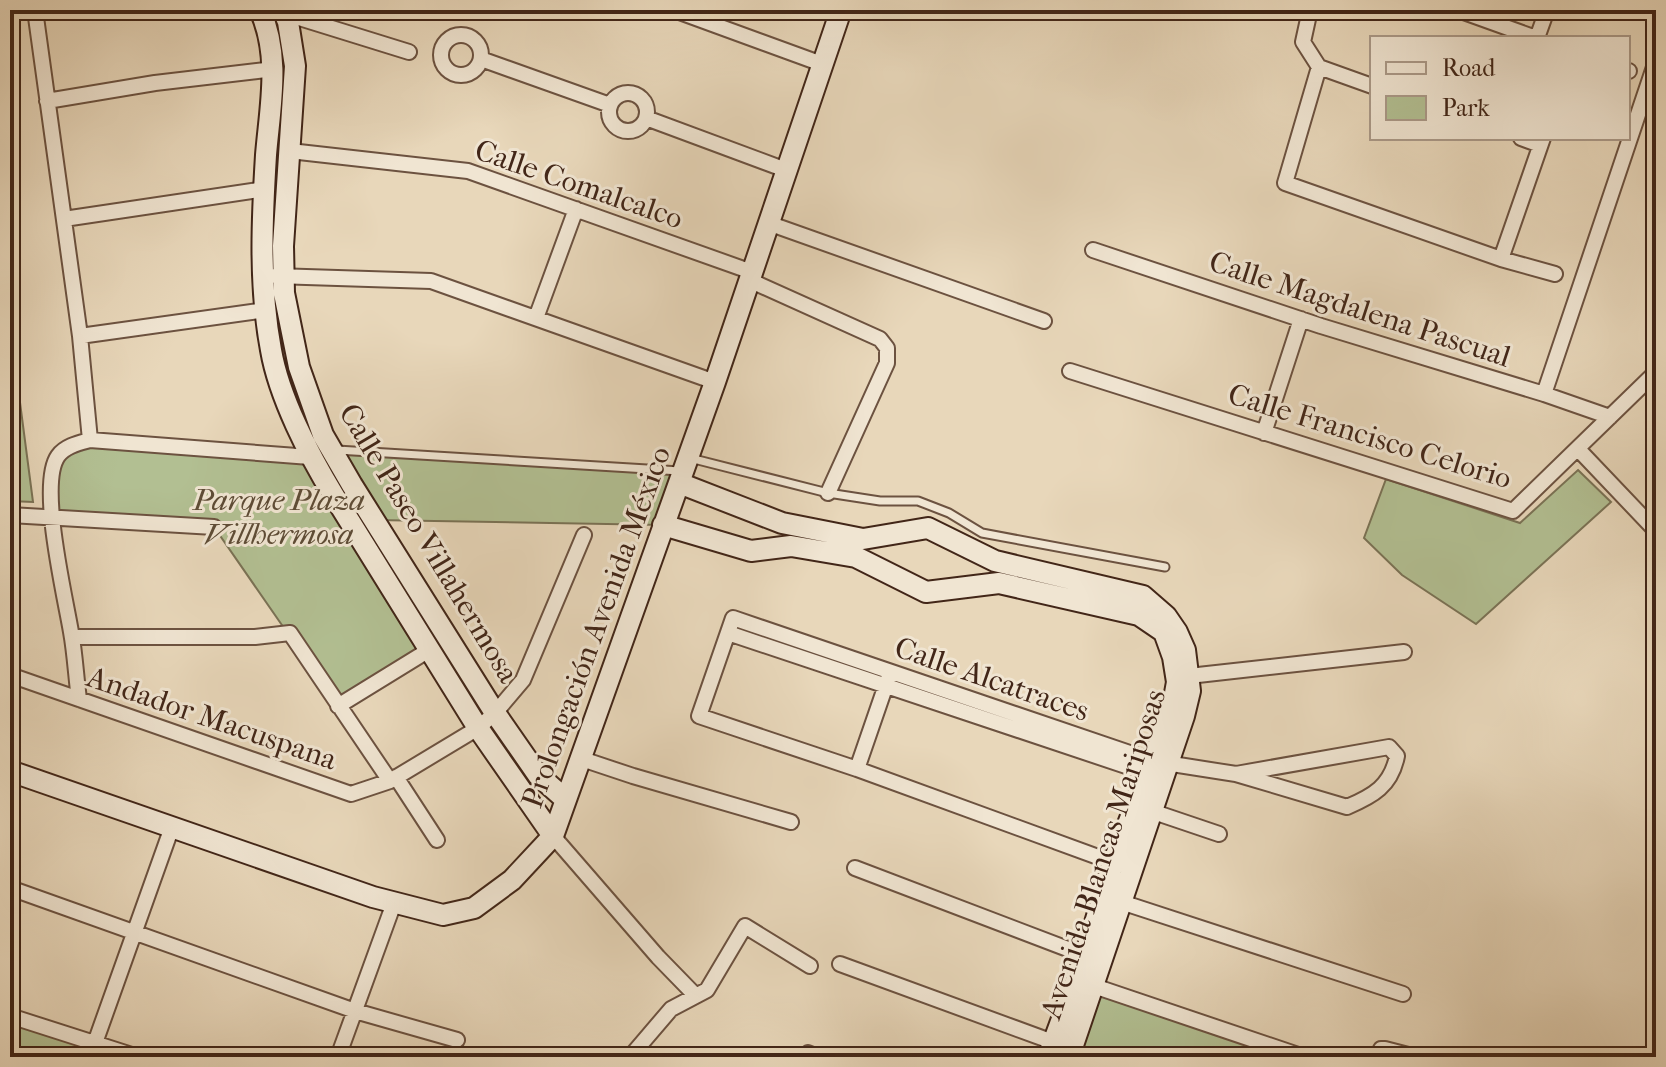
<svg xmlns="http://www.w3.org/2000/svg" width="1666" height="1067" viewBox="0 0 1666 1067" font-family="'IM FELL French Canon',serif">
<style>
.green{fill:#b2bf92;stroke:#7a7255;stroke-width:2}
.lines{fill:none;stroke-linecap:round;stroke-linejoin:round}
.lane-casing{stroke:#6c5240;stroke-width:11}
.street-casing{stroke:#6c5240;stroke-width:18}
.secondary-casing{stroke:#422618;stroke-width:24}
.lane{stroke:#f0e5d2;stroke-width:7}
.street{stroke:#f0e5d2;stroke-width:14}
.secondary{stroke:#f0e5d2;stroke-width:20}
.labels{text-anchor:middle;stroke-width:6;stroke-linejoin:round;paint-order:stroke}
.street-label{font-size:30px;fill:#422618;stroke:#f0e5d2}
.park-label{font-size:30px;font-style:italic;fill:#5e4c36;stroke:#f0e5d2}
</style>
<rect width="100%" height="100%" fill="#e8d7ba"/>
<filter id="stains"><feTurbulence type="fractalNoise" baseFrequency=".0025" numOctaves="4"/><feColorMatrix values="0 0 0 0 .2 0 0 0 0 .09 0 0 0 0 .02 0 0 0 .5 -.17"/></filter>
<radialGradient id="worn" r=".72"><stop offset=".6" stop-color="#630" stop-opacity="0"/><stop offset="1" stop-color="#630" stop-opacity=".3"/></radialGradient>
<path class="green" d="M 10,326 L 33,502 L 10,501 Z
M 71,445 L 310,457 L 429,650 L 338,706 L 214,527 L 52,517 L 51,479 Z
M 331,449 L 683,471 L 663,525 L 375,520 Z
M 1578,470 L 1611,502 L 1476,624 L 1402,575 L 1364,538 L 1386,479 L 1520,523 Z
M 1090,988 L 1292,1057 L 1069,1057 Z
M 10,1016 L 95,1043 L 90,1057 L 10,1057 Z"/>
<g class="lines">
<g class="lane-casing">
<path id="lane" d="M 337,450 L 680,471
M 690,458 L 828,493 L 880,501 L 918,501 L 949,513 L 982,533 L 1165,567"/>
</g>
<g class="street-casing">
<path id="street" d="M 35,10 L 80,336 L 90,440
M 674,10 L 822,64
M 1310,10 L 1303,42 L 1319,67 L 1372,86
M 1458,10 L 1536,38
M 280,12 L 409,52
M441 55a20 20 0 1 1 40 0a20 20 0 1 1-40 0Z
M 1537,38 L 1547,10
M 481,59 L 610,105
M 1319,67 L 1285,183 L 1501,259 L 1555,274
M 1628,71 L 1629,71
M609 112a19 19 0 1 1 38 0a19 19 0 1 1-38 0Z
M 47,101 L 155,83 L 274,69
M 646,118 L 786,170
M 1521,138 L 1540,145
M 290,151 L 468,171 L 752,272
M 64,219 L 265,189
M 768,223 L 1044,321
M 1093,250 L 1321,326 L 1544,394 L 1610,417
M 1501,259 L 1543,138
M 275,276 L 431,281 L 715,382
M 749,280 L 880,339 L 887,348 L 887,363 L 828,493
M 536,318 L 576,209
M 80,336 L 266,310
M 1070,371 L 1513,511 L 1656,372
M 1544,394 L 1656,61
M 1264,433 L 1301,319
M 1578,449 L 1656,531
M 10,515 L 214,527
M 728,633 L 1156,776
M 72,637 L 255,637 L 290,633 L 390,781
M 10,675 L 351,794 L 390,781 L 478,728 L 495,713 L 523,680 L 584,535
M 1189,676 L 1404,652
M 79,699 C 76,677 75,654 71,632 C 65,596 38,484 58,456 C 65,446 79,443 90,440 L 310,457
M 338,706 L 429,650
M 579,758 L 633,776 L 791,822
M 857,769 L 888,679
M 396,777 L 437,840
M 1151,811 L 1219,834
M 553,836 L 658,957 L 695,995
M 1120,865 L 857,769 L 699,716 L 733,618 L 1153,761 L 1236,774 L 1347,807 C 1373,796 1391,786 1397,756 L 1389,747 L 1236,774
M 855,868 L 1094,959
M 10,888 L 355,1011 L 457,1040
M 1115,900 L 1403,994
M 840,964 L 1053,1042 L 1059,1048
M 1085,983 L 1304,1057
M 10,1016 L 138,1057
M 808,1053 L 818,1057
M 90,1057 L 172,827
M 338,1057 L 394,903
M 630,1057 L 671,1009 L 707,990 L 745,926 L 810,966
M 1377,1057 L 1381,1049 L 1385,1049 L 1416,1057"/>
</g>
<g class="secondary-casing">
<path id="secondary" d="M 260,10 C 281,57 270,106 266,155 C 262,220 259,286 271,350 C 279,397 309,455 334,496 L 478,728 L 553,836
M 283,10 L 288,22 L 295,66 L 283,246 L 284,293 L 299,367 L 323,435 L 352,485 L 495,713 L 538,775 L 565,799
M 679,483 L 782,523 L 863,539 L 928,528 L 995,561 L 1143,596 L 1166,616 L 1177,632 L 1185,650 L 1190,691 L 1184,716 L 1069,1057
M 663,525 L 751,551 L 791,546 L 856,557 L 926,592 L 999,583 L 1139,615 L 1164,632 L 1173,657 L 1177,682 L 1172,710 L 1113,863 L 1085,956 L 1048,1057
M 10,771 L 373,897 L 443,915 L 474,908 L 512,880 L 553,836 L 715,382 L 841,10"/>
</g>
<use href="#lane" class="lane"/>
<use href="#street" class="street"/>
<use href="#secondary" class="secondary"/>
</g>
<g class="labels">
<g class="street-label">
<text transform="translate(579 184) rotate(19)" y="10">Calle Comalcalco</text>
<text transform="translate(1360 309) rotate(18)" y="10">Calle Magdalena Pascual</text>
<text transform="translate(1370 436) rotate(17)" y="10">Calle Francisco Celorio</text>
<text transform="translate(429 543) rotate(59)" y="10">Calle Paseo Villahermosa</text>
<text transform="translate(596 627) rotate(-70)" y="10">Prolongación Avenida México</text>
<text transform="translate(992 679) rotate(19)" y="10">Calle Alcatraces</text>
<text transform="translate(212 718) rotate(19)" y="10">Andador Macuspana</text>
<text transform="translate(1103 854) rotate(-72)" y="10">Avenida Blancas Mariposas</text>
</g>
<g class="park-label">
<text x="279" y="510">Parque Plaza<tspan x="279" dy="34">Villhermosa</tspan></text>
</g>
</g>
<rect width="1666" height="1067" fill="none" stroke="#e8d7ba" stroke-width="40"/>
<rect x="12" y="12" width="1642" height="1043" fill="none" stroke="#422618" stroke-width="4"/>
<rect x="20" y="20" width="1626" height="1027" fill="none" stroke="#422618" stroke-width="2"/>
<rect x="1370" y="36" width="260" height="104" fill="#f0e5d2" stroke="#aa9988" stroke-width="2"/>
<rect x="1386" y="62" width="40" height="12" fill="#f0e5d2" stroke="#aa9988" stroke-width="2"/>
<text x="1442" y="76" font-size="24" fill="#422618">Road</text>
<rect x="1386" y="96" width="40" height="24" fill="#b2bf92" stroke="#aa9988" stroke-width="2"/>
<text x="1442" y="116" font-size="24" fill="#422618">Park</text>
<rect width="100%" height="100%" filter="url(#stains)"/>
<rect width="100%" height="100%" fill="url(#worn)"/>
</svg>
